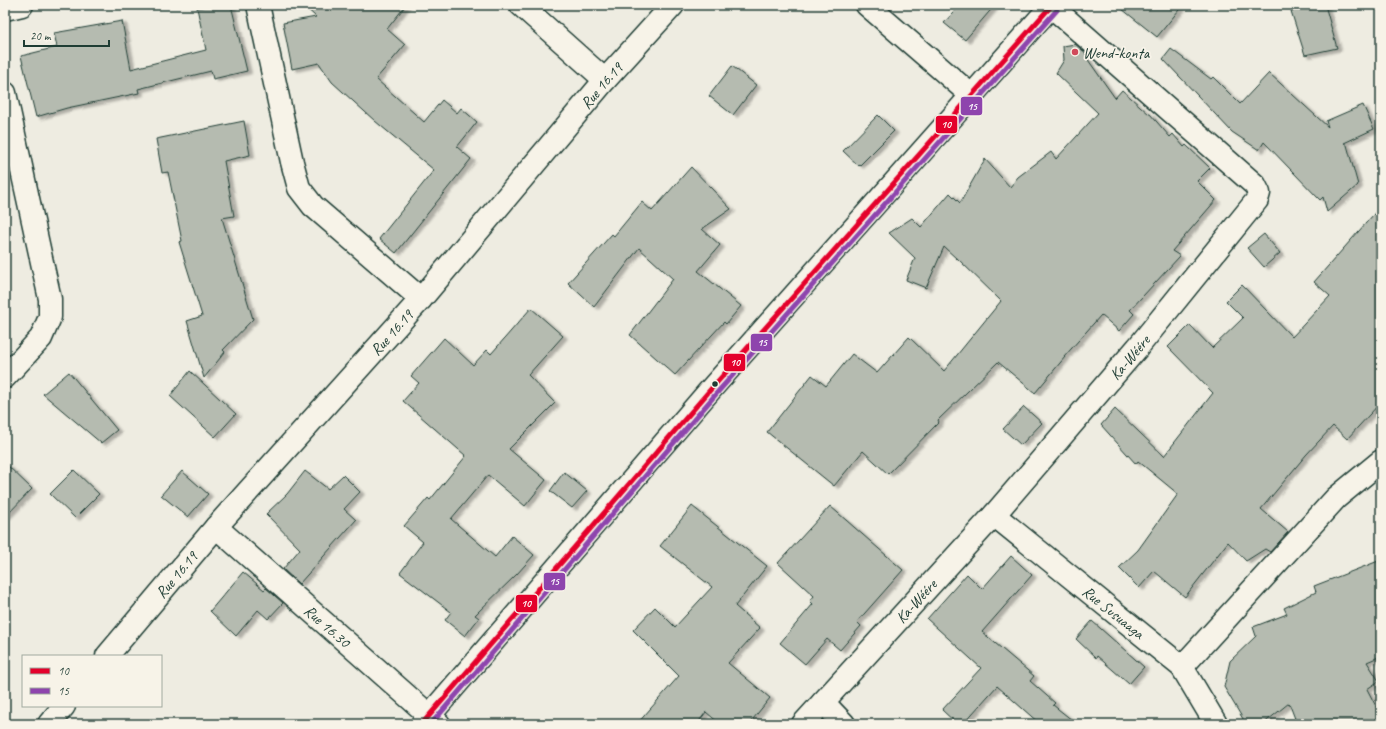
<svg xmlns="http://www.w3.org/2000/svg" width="1386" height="729" viewBox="0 0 1386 729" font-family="Caveat,sans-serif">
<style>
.building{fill:#b5bbb0;stroke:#1f3d34;filter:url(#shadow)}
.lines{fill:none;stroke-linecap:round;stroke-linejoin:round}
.minor-casing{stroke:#1f3d34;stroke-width:25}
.minor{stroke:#f7f3e8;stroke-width:22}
.bus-1-casing{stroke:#f7f3e8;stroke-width:8}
.bus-2-casing{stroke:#f7f3e8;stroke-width:8}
.bus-1{stroke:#e4002b;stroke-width:5}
.bus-2{stroke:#8e44ad;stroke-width:5}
.poi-dot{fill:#d1495b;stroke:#f7f3e8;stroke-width:1.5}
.bus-dot{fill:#1f3d34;stroke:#f7f3e8;stroke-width:1.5}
.labels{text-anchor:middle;stroke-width:3.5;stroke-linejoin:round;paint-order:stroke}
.poi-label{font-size:16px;fill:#1f3d34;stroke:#f7f3e8;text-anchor:start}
.street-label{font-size:16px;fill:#1f3d34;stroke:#f7f3e8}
.line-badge{stroke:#f7f3e8;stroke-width:1.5}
.badge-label{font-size:11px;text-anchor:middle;font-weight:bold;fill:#fff}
</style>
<defs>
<filter id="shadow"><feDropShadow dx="4.5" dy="2.5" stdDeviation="1" flood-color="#0004"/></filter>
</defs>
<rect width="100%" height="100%" fill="#eeece1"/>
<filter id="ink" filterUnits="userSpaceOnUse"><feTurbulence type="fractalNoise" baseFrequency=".025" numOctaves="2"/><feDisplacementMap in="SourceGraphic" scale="8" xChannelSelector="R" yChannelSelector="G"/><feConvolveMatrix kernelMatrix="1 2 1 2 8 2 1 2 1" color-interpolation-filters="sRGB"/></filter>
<g filter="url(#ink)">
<path class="building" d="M 211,5 L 231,5 L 247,71 L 213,79 L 211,71 L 138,89 L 139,93 L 67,108 L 36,117 L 21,56 L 57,47 L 54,33 L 122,21 L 131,69 L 206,50 L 197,8 Z
M 303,5 L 406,5 L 387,29 L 405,45 L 376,79 L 424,122 L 442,100 L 457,113 L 461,108 L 477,122 L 457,147 L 471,159 L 396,253 L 379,239 L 434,170 L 375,121 L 332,82 L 319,63 L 292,69 L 283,23 L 316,17 Z
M 960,5 L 995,5 L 965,40 L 944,23 Z
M 1117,5 L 1183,5 L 1157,37 Z
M 1314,5 L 1325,5 L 1337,48 L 1305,55 L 1291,11 Z
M 1075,44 L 1086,53 L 1086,57 L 1115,98 L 1122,90 L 1149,114 L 1150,114 L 1170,137 L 1173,134 L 1184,147 L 1186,145 L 1210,168 L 1197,181 L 1216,200 L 1172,251 L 1180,256 L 1130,310 L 1134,314 L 1119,331 L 1101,315 L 1064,357 L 1065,357 L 1035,393 L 998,362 L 938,420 L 939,422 L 888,474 L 863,451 L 834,486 L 767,432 L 812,375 L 826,386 L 852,354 L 877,373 L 909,337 L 944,371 L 1001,301 L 957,258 L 957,259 L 944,247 L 926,288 L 906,280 L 915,258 L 889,233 L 912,218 L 921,227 L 950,193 L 960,203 L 985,159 L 1010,187 L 1018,177 L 1051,152 L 1056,159 L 1098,113 L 1056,73 L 1064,60 L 1063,46 Z
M 1171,49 L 1211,79 L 1213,77 L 1240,104 L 1269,73 L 1328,127 L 1326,121 L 1363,105 L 1374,129 L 1344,143 L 1347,145 L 1358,185 L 1327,212 L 1323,197 L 1320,200 L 1264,142 L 1259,150 L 1232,132 L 1163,59 Z
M 732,66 L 756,85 L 733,115 L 709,96 Z
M 878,115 L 894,131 L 859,166 L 843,151 Z
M 244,121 L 250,155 L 224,161 L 234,216 L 222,218 L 253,319 L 223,350 L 225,352 L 204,378 L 187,321 L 202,316 L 179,242 L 182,241 L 168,172 L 162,173 L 156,139 Z
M 691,167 L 731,209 L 702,229 L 720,245 L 698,271 L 741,306 L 726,324 L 724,322 L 675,375 L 630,335 L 673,279 L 639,248 L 594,307 L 568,283 L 612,234 L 614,236 L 642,202 L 652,211 Z
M 1381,206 L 1381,402 L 1347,439 L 1333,426 L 1306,455 L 1261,509 L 1288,532 L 1270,552 L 1265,549 L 1246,561 L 1228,542 L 1185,597 L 1154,571 L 1139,588 L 1119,568 L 1138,550 L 1178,494 L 1138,461 L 1136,464 L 1101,425 L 1115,409 L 1164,456 L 1213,393 L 1168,347 L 1190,325 L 1212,348 L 1243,318 L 1226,301 L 1242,285 L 1292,337 L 1330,296 L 1314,282 Z
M 1264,234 L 1280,253 L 1264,267 L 1247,248 Z
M 531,308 L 563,336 L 528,375 L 555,403 L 509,449 L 546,480 L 525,506 L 488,475 L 451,519 L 495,557 L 512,536 L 534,555 L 517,574 L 475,615 L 479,618 L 465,636 L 445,620 L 451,612 L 400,573 L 423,542 L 404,526 L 428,498 L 430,500 L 466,456 L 403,401 L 419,383 L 411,376 L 444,338 L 473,365 L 487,350 L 491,354 Z
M 190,371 L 236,414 L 215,437 L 170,396 Z
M 69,372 L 117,430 L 101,443 L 43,394 Z
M 1024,407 L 1042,423 L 1021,445 L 1003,429 Z
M 5,463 L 32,489 L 5,517 Z
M 74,470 L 99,494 L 75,518 L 50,494 Z
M 182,471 L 208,494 L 188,517 L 161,495 Z
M 305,471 L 328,489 L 343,475 L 360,492 L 344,509 L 356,520 L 299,584 L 283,569 L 300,549 L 266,514 L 287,494 Z
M 564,472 L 587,491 L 572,508 L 550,491 Z
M 692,506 L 767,566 L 735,606 L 760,628 L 728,663 L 770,698 L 749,724 L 720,724 L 706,712 L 697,724 L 637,724 L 679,676 L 633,630 L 655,607 L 675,627 L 712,587 L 660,546 Z
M 830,506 L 903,570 L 857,622 L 861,626 L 840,650 L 827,639 L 805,664 L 780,643 L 813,604 L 810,601 L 814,596 L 778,563 Z
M 1011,556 L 1032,575 L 982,632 L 1034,676 L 1030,681 L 1055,703 L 1053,705 L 1077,724 L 1040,724 L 997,686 L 963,724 L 957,724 L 942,710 L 981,668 L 927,619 L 967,574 L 982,589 Z
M 1381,560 L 1381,656 L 1367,662 L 1379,681 L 1367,689 L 1381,716 L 1381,724 L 1297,724 L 1289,703 L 1263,724 L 1246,724 L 1224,687 L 1230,661 L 1256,636 L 1253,627 L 1287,614 L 1284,608 L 1316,592 L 1314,586 Z
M 243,572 L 264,590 L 266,588 L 283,603 L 268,619 L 258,610 L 236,636 L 210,611 Z
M 1092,621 L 1144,667 L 1129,684 L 1097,656 L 1096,658 L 1076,639 Z"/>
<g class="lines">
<g class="minor-casing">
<g id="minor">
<path d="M 258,5 L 292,162 L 299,188 L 313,206 L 421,299"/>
<path d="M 521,5 L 605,80"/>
<path d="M 867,5 L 971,95"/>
<path d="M 5,9 L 22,5"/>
<path d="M 5,93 L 50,299 L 50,317 L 41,338 L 5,377"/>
<path id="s1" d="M 994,515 L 1182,667 L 1216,724"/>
<path id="s2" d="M 216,527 L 439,724"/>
<path id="s3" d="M 107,656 L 216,527 L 421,299 L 605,80 L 673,5"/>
<path d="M 1182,667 L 1336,498 L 1381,461"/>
<path d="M 823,702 L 844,724"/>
<path d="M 49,724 L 64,706"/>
<path d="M 422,724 L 711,389 L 1052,5"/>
<path id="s4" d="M 803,724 L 994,515 L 1138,347 L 1257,200 L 1259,193 L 1255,185 L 1051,6"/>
</g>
</g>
<use href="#minor" class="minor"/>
<g class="bus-1-casing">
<path id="bus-1" d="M 422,724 L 711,389 L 1052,5"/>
</g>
<g class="bus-2-casing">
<path id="bus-2" d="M 431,724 L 716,394 L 1057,10"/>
</g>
<use href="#bus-1" class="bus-1"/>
<use href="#bus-2" class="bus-2"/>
</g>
</g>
<circle class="poi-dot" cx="1075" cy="52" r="4"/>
<circle class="bus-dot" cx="715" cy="384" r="3.5"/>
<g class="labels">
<g class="poi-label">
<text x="1083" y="58">Wend-konta</text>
</g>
<g class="street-label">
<text dy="6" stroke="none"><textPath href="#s3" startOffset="755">Rue 16.19</textPath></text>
<text dy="6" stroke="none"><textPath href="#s3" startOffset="431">Rue 16.19</textPath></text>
<text dy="6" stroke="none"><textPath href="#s4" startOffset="491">Ka-Wéére</textPath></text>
<text dy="6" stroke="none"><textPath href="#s3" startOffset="107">Rue 16.19</textPath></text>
<text dy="6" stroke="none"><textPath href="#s4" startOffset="167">Ka-Wéére</textPath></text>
<text dy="6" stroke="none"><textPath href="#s1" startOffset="154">Rue Susuaaga</textPath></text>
<text dy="6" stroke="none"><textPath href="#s2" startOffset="149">Rue 16.30</textPath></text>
</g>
</g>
<g class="line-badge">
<rect x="960" y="96" width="23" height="20" rx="4" fill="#8e44ad"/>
<rect x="935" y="115" width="23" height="19" rx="4" fill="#e4002b"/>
<rect x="750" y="333" width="23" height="19" rx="4" fill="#8e44ad"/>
<rect x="723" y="353" width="23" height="19" rx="4" fill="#e4002b"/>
<rect x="543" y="572" width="23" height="19" rx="4" fill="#8e44ad"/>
<rect x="515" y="594" width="23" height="19" rx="4" fill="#e4002b"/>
</g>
<g class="badge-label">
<text x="972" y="110">15</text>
<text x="946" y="128">10</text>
<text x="762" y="346">15</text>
<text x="735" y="366">10</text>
<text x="554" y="585">15</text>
<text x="526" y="607">10</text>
</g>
<rect width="1386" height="729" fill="none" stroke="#f7f3e8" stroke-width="20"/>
<rect x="10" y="10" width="1366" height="709" fill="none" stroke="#1f3d34" stroke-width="1.5" filter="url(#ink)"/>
<rect x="22" y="655" width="140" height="52" fill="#f7f3e8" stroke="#a1aaa0"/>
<rect x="30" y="668" width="20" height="6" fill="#e4002b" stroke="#a1aaa0"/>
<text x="58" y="675" font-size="12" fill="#1f3d34">10</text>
<rect x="30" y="688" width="20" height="6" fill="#8e44ad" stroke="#a1aaa0"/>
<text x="58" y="695" font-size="12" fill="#1f3d34">15</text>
<path d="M24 40v6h85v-6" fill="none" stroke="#1f3d34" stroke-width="2"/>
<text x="30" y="40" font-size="12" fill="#1f3d34" stroke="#f7f3e8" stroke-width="3" paint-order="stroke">20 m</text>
</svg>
